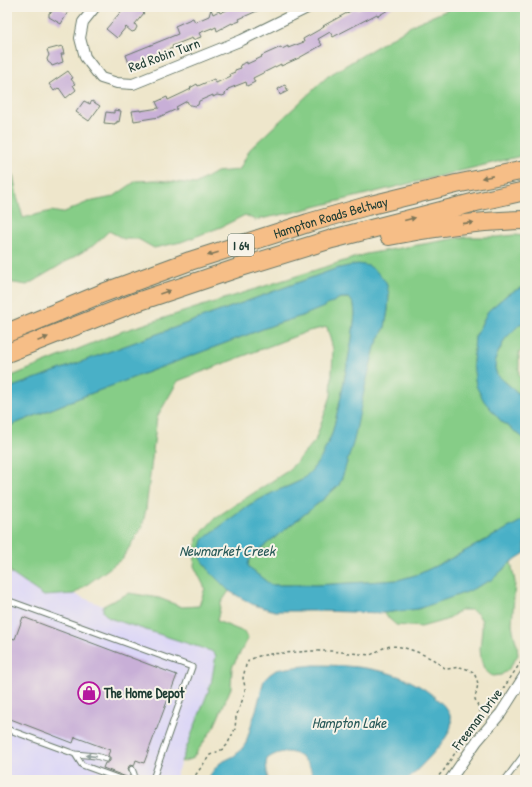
<svg xmlns="http://www.w3.org/2000/svg" width="532" height="787" viewBox="0 0 532 787" font-family="'Patrick Hand',sans-serif">
<style>
.built{fill:#dbd6f7}
.green{fill:#86cd87;stroke:#52855e}
.water{fill:#48b0c7;stroke:#34767e}
.building{fill:#c8afd7}
.lines{fill:none;stroke-linecap:round;stroke-linejoin:round}
.service-casing{stroke:#677869;stroke-width:7}
.minor-casing{stroke:#677869;stroke-width:12}
.motorway-casing{stroke:#677869;stroke-width:20}
.path{stroke:#677869;stroke-width:1.5;stroke-dasharray:3 3;stroke-linecap:butt}
.service{stroke:#fff;stroke-width:5}
.minor{stroke:#fff;stroke-width:10}
.motorway{stroke:#f6be87;stroke-width:18}
.oneway{fill:#807759}
.oneway2{fill:#8f9e9a}
.labels{text-anchor:middle;stroke-width:4;stroke-linejoin:round;paint-order:stroke}
.shield{fill:#f7f3e8;stroke:#60746a;stroke-width:1}
.shield-label{font-size:13px;font-weight:bold;fill:#1f3d34}
.street-label{font-size:14px;fill:#1f3d34;stroke:#f7f3e8}
.poi-label{font-size:14px;font-weight:bold;fill:#1f3d34;stroke:#f7f3e8;text-anchor:start}
.water-label{font-size:15px;font-style:italic;fill:#295a59;stroke:#f7f3e8}
</style>
<rect width="100%" height="100%" fill="#f7f3e8"/>
<filter id="ink" filterUnits="userSpaceOnUse"><feTurbulence type="fractalNoise" baseFrequency=".025" numOctaves="2"/><feDisplacementMap in="SourceGraphic" scale="8" xChannelSelector="R" yChannelSelector="G"/><feConvolveMatrix kernelMatrix="1 2 1 2 8 2 1 2 1" color-interpolation-filters="sRGB"/></filter>
<filter id="wash" filterUnits="userSpaceOnUse"><feTurbulence type="fractalNoise" baseFrequency=".012" numOctaves="4" result="noise"/><feDisplacementMap in="SourceGraphic" scale="16" xChannelSelector="R" yChannelSelector="G"/><feGaussianBlur stdDeviation="0.9" result="paint"/><feColorMatrix in="noise" values="0 0 0 0 0 0 0 0 0 0 0 0 0 0 0 0 0 1.4 0 .05"/><feComposite in="paint" operator="in"/></filter>
<g filter="url(#wash)">
<rect width="100%" height="100%" fill="#eee6cb"/>
<path class="built" d="M 7,573 L 12,574 L 44,596 L 74,594 L 103,606 L 103,612 L 211,651 L 216,655 L 211,684 L 174,780 L 7,780 Z"/>
<path class="green" d="M 455,7 L 525,7 L 525,155 L 290,213 L 255,220 L 245,215 L 221,227 L 181,242 L 154,248 L 138,239 L 124,239 L 109,231 L 94,245 L 27,285 L 8,282 L 7,284 L 7,142 L 17,196 L 23,218 L 51,211 L 62,213 L 88,202 L 113,197 L 136,181 L 156,180 L 195,184 L 216,172 L 239,170 L 250,149 L 328,76 L 416,23 Z
M 514,235 L 525,236 L 525,286 L 508,294 L 488,311 L 475,337 L 473,363 L 476,386 L 501,421 L 525,439 L 525,519 L 454,557 L 419,574 L 398,580 L 317,585 L 271,585 L 249,568 C 247,561 251,558 255,553 L 320,502 L 339,485 L 375,347 L 385,327 L 388,310 L 389,294 L 358,264 L 335,269 L 7,389 L 7,378 L 120,332 L 366,254 L 464,237 L 497,237 Z
M 340,298 L 349,298 L 354,304 L 355,314 L 352,339 L 341,397 L 332,434 L 321,458 L 312,470 L 302,480 L 289,486 L 276,491 L 249,505 L 210,534 L 211,573 L 229,591 L 221,603 L 217,621 L 244,632 L 248,639 L 232,667 L 231,688 L 214,727 L 192,759 L 181,762 L 211,684 L 216,655 L 211,651 L 109,618 L 103,612 L 103,606 L 129,593 L 159,598 L 182,607 L 199,606 L 205,588 L 194,566 L 197,538 L 215,518 L 289,470 L 315,441 L 331,396 L 333,349 L 327,327 L 309,331 L 178,381 L 157,417 L 146,509 L 142,527 L 122,559 L 74,594 L 44,596 L 12,574 L 7,566 L 7,427 L 79,398 L 276,324 C 299,317 319,310 340,298 Z
M 525,322 L 525,347 L 519,353 L 519,375 L 525,383 L 525,399 L 497,375 L 495,368 L 496,357 L 505,339 L 520,324 Z
M 511,562 L 515,582 L 512,624 L 514,635 L 517,645 L 518,655 L 508,670 L 501,675 L 492,676 L 484,669 L 481,659 L 480,649 L 482,629 L 482,621 L 478,614 L 471,610 L 461,610 L 446,620 L 421,627 L 396,625 L 383,613 L 418,609 L 503,570 Z"/>
<path class="water" d="M 358,264 L 369,266 L 376,271 L 386,282 L 389,294 L 388,310 L 385,327 L 375,347 L 364,391 L 354,440 L 343,475 L 339,485 L 320,502 L 255,553 L 249,561 L 248,564 L 249,568 L 271,585 L 317,585 L 398,580 L 419,574 L 454,557 L 525,519 L 525,553 L 511,562 L 493,579 L 467,592 L 418,609 L 383,613 L 318,611 L 275,611 L 254,605 L 229,591 L 211,573 L 201,558 L 201,548 L 203,540 L 210,534 L 249,505 L 276,491 L 289,486 L 302,480 L 312,470 L 321,458 L 332,434 L 341,397 L 352,339 L 355,314 L 354,304 L 349,298 L 340,298 L 324,307 L 302,316 L 276,324 L 79,398 L 7,427 L 7,389 L 335,269 Z
M 525,286 L 525,322 L 520,324 L 505,339 L 496,357 L 495,368 L 497,375 L 525,399 L 525,439 L 501,421 L 484,401 L 476,386 L 473,363 L 475,337 L 488,311 L 508,294 Z
M 314,665 C 358,665 405,669 438,700 C 446,707 453,715 451,726 C 449,740 418,769 407,780 L 311,780 C 313,770 310,764 302,758 C 291,749 278,751 267,759 L 266,764 L 268,780 L 207,780 L 213,771 L 220,763 L 234,756 L 241,750 L 246,743 L 252,722 L 257,707 L 264,680 L 269,675 L 276,670 L 287,668 Z"/>
<g id="blocks">
<path class="building" d="M 54,7 L 57,7 L 68,12 L 61,24 L 49,17 L 49,13 L 52,12 Z
M 125,7 L 143,7 L 141,10 L 144,13 L 135,24 L 137,27 L 135,31 L 132,32 L 126,27 L 117,38 L 106,29 Z
M 234,7 L 266,7 L 239,19 L 240,21 L 232,24 L 232,23 L 217,31 L 216,27 L 212,29 L 212,28 L 199,33 L 201,37 L 193,40 L 192,38 L 172,46 L 173,48 L 162,52 L 163,53 L 142,62 L 142,61 L 130,66 L 126,55 L 178,34 L 175,26 L 193,18 L 195,22 L 209,16 L 211,9 L 213,14 L 219,11 L 220,13 Z
M 362,7 L 393,7 L 378,16 L 377,14 L 333,37 L 330,32 L 318,39 L 322,45 L 299,58 L 281,66 L 281,64 L 253,78 L 255,82 L 247,86 L 246,82 L 228,89 L 228,90 L 226,92 L 225,95 L 222,96 L 217,95 L 213,97 L 213,95 L 199,101 L 198,105 L 195,106 L 191,105 L 189,105 L 187,101 L 176,107 L 177,109 L 159,117 L 134,121 L 132,111 L 140,110 L 140,111 L 159,108 L 156,102 L 167,97 L 168,100 L 183,93 L 191,89 L 190,88 L 197,84 L 198,86 L 214,79 L 216,83 L 231,76 L 230,74 L 235,72 L 235,70 L 241,68 L 240,65 L 247,62 L 247,64 L 262,57 L 261,56 L 281,47 L 282,49 L 288,46 L 288,48 L 304,42 L 303,39 L 324,27 L 323,26 L 356,8 L 357,10 Z
M 62,46 L 64,54 L 61,54 L 63,62 L 52,66 L 51,64 L 48,62 L 47,59 L 49,55 L 47,50 Z
M 68,71 L 73,78 L 71,79 L 75,84 L 73,85 L 76,90 L 66,98 L 59,88 L 59,89 L 58,88 L 54,91 L 49,84 Z
M 285,85 L 288,91 L 280,95 L 278,89 Z
M 84,101 L 90,104 L 92,101 L 100,106 L 89,121 L 76,112 Z
M 114,110 L 121,111 L 119,122 L 117,121 L 117,123 L 115,123 L 115,124 L 104,123 L 106,112 L 114,113 Z
M 23,617 L 177,675 L 144,763 L 136,760 L 134,766 L 131,765 L 129,766 L 128,769 L 130,775 L 129,778 L 103,768 L 105,763 L 107,763 L 110,761 L 110,758 L 108,755 L 110,750 L 75,737 L 73,743 L 8,718 L 10,712 L 7,711 L 7,637 L 15,639 Z"/>
</g>
</g>
<g filter="url(#ink)">
<use href="#blocks" fill-opacity="0" stroke="#677869" stroke-width="1"/>
<g class="lines">
<g class="service-casing">
<path id="service" d="M 7,600 L 192,667 L 154,776 L 151,780
M 7,729 L 75,754 L 82,765 L 123,780
M 75,754 L 96,756 L 106,759
M 132,769 L 134,774 L 135,780
M 505,780 L 525,753"/>
</g>
<g class="minor-casing">
<path id="minor" d="M 95,7 L 83,22 L 80,38 L 85,57 L 101,78 L 117,83 L 133,84 L 242,40 L 309,7
M 450,780 L 477,741 L 501,713 L 525,675"/>
</g>
<g class="motorway-casing">
<g id="motorway">
<path d="M 389,236 C 434,227 479,221 525,220"/>
<path id="s1" d="M 7,333 L 103,293 L 190,261 L 308,223 L 367,206 L 456,184 L 525,170"/>
<path d="M 7,353 L 134,303 L 238,268 L 332,239 L 476,202 L 525,191"/>
</g>
</g>
<path class="path" d="M 192,780 L 210,755 L 223,749 L 227,745 L 235,729 L 236,717 L 245,693 L 245,687 L 243,678 L 246,665 L 249,660 L 259,656 L 270,654 L 312,651 L 331,651 L 370,655 C 376,653 381,648 387,647 C 399,643 423,654 434,660 C 438,663 442,667 447,669 L 460,667 L 470,670 L 474,673 L 477,680 L 478,684 L 475,699 L 483,718
M 435,780 L 444,770 L 468,733 L 491,707 L 525,656"/>
<use href="#service" class="service"/>
<use href="#minor" class="minor"/>
<use href="#motorway" class="motorway"/>
</g>
<defs><path id="oneway-solid" d="M-6-.8H1V-3.2L6.5 0L1 3.2V.8H-6Z"/></defs>
<g class="oneway">
<use href="#oneway-solid" transform="translate(487 177) rotate(169)"/>
<use href="#oneway-solid" transform="translate(410 219) rotate(-14)"/>
<use href="#oneway-solid" transform="translate(468 223) rotate(-6)"/>
<use href="#oneway-solid" transform="translate(213 254) rotate(162)"/>
<use href="#oneway-solid" transform="translate(165 292) rotate(-19)"/>
<use href="#oneway-solid" transform="translate(43 339) rotate(-22)"/>
</g>
<use class="oneway2" href="#oneway-solid" transform="translate(91 756) rotate(-174)"/>
</g>
<defs>
<g id="shop-ring" transform="scale(1.15)"><circle r="9.5" fill="#f7f3e8" stroke="#b5179e" stroke-width="1.5"/><path d="M-5-2.5h2.3a2.7 3.5 0 0 1 5.4 0H5L5.5 6h-11ZM-1.5-2.5h3a1.5 2.3 0 0 0-3 0Z" fill="#b5179e"/></g>
</defs>
<g fill-rule="evenodd">
<use href="#shop-ring" x="89" y="693"/>
</g>
<g class="labels">
<rect class="shield" x="228" y="234" width="26" height="22" rx="3"/>
<g class="shield-label">
<text x="241" y="250">I 64</text>
</g>
<g class="street-label">
<text transform="translate(164 55) rotate(-20)" y="5">Red Robin Turn</text>
<text dy="5" stroke="none"><textPath href="#s1" startOffset="344">Hampton Roads Beltway</textPath></text>
<text transform="translate(477 719) rotate(-53)" y="5">Freeman Drive</text>
</g>
<g class="poi-label">
<text x="104" y="698">The Home Depot</text>
</g>
<g class="water-label">
<text x="227" y="556">Newmarket Creek</text>
<text x="349" y="728">Hampton Lake</text>
</g>
</g>
<rect width="532" height="787" fill="none" stroke="#f7f3e8" stroke-width="24"/>
</svg>
